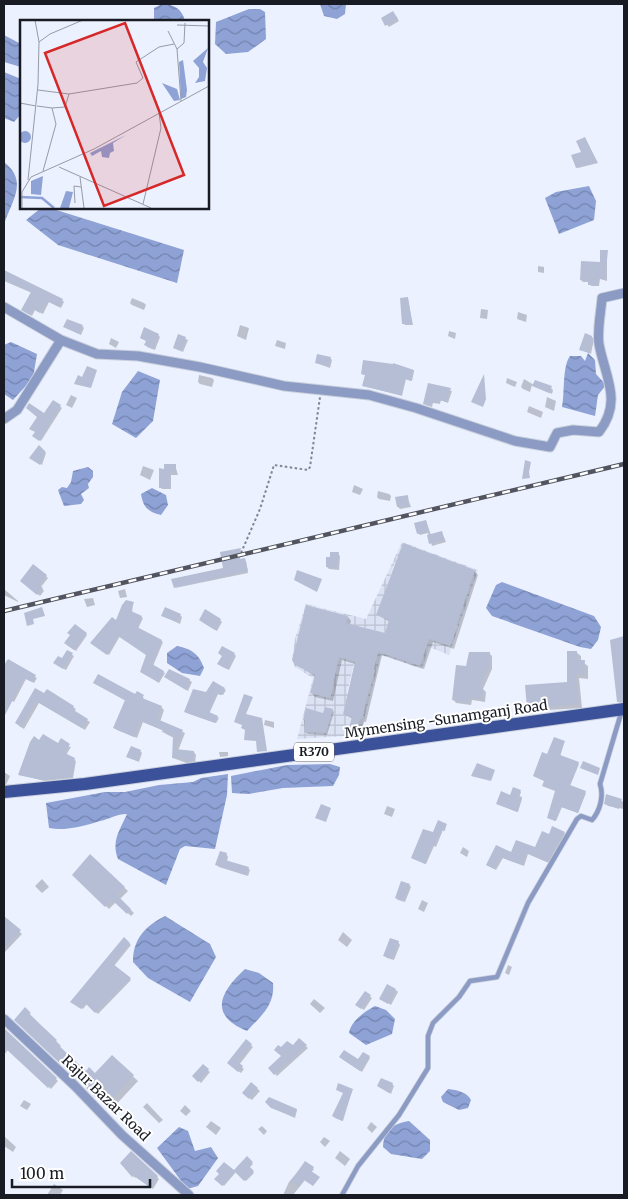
<svg xmlns="http://www.w3.org/2000/svg" width="628" height="1199" viewBox="0 0 628 1199" font-family="Merriweather,serif">
<style>
.industrial{fill:url(#industrial-grid);fill-rule:evenodd}
.water{fill:url(#water-waves)}
.shadow{fill:#0003}
.building{fill:#b5bed4}
.lines{fill:none;stroke-linecap:round;stroke-linejoin:round}
.lane-casing{stroke:#cacfdc;stroke-width:6}
.street-casing{stroke:#cacfdc;stroke-width:11}
.primary-casing{stroke:#cacfdc;stroke-width:14}
.path{stroke:#81858f;stroke-width:2;stroke-dasharray:2.5 2.5;stroke-linecap:butt}
.lane{stroke:#8b9bc4;stroke-width:4.5}
.street{stroke:#8b9bc4;stroke-width:9}
.primary{stroke:#3b5199;stroke-width:12}
.rail-casing{stroke:#52555f;stroke-width:4.5}
.rail{stroke:#fff;stroke-width:2.5;stroke-dasharray:8;stroke-linecap:butt}
.labels{text-anchor:middle;stroke-width:4;stroke-linejoin:round;paint-order:stroke}
.shield{fill:#fff;stroke:#5d5f65;stroke-width:1}
.shield-label{font-size:12px;font-weight:bold;fill:#181b23}
.street-label{font-size:14px;fill:#181b23;stroke:#fff}
.inset-river{fill:none;stroke:#8ea2d6;stroke-width:2.5}
.inset-road{fill:none;stroke:#979ba7;stroke-width:1}
.view{fill:#d62828;fill-opacity:0.15;stroke:#d62828;stroke-width:2.5}
.inset-edge{fill:none;stroke:#181b23;stroke-width:2.5}
</style>
<defs>
<pattern id="industrial-grid" width="8" height="8" patternUnits="userSpaceOnUse" patternTransform="scale(1.25)"><rect width="8" height="8" fill="#dbe2f3"/><path d="M0 4h8M4 0v8" fill="none" stroke="#bbc1d0"/></pattern>
<pattern id="water-waves" width="16" height="10" patternUnits="userSpaceOnUse" patternTransform="scale(1.25)"><rect width="16" height="10" fill="#8ea2d6"/><path d="M0 5q4-4 8 0t8 0" fill="none" stroke="#7383ad"/></pattern>
</defs>
<rect width="100%" height="100%" fill="#ecf1ff"/>
<path class="industrial" d="M 402,542 L 478,570 L 449,655 L 429,647 L 422,669 L 381,655 L 360,735 L 297,739 L 313,678 L 295,667 L 292,660 L 295,639 L 306,604 L 366,619 ZM 434,556 L 475,570 L 468,590 ZM 395,562 L 416,570 L 397,623 L 377,615 ZM 307,605 L 348,616 L 343,637 ZM 416,610 L 458,625 L 450,646 L 408,631 ZM 359,626 L 383,633 L 374,666 ZM 354,664 L 375,670 L 367,698 L 347,693 ZM 314,678 L 334,683 L 330,698 L 310,693 ZM 346,702 L 365,706 L 362,719 L 343,714 ZM 325,707 L 332,709 L 327,726 L 303,720 L 306,709 L 323,713 Z"/>
<path class="water" d="M 162,4 C 174,4 182,9 185,21 L 154,21 L 154,8 Z
M 320,4 L 346,4 L 345,14 L 337,19 L 324,16 Z
M 249,9 L 260,9 L 265,12 L 266,39 L 248,52 L 226,54 L 215,44 L 216,22 Z
M 4,35 L 21,44 L 21,67 L 4,62 Z
M 4,72 L 21,79 L 21,114 L 14,122 L 4,118 Z
M 4,162 C 28,181 13,199 4,224 Z
M 589,186 L 596,201 L 594,220 L 559,234 L 545,198 L 556,192 Z
M 41,208 L 50,208 L 184,250 L 177,283 L 58,245 L 26,220 Z
M 11,342 L 37,354 L 33,378 L 13,400 L 4,394 L 4,345 Z
M 588,353 L 595,360 L 596,374 L 606,385 L 598,395 L 595,416 L 562,407 C 565,393 562,367 570,356 L 581,356 L 585,361 Z
M 138,371 L 160,380 L 153,421 L 136,438 L 112,424 L 122,392 Z
M 88,467 L 93,471 L 93,477 L 88,484 L 89,488 L 81,494 L 84,500 L 81,504 L 64,506 L 58,490 L 62,487 L 67,488 L 71,482 L 73,471 Z
M 152,488 L 166,495 L 168,505 L 161,515 C 148,512 143,507 141,494 Z
M 502,582 L 594,616 L 601,627 L 598,640 L 591,649 L 580,647 L 492,616 L 486,608 L 496,585 Z
M 177,646 C 192,649 199,654 204,668 L 200,676 L 182,673 L 167,663 L 167,653 Z
M 330,764 L 340,767 L 339,775 L 333,786 L 283,788 L 248,794 L 232,793 L 231,776 L 287,765 Z
M 228,774 L 227,795 L 215,849 L 185,846 L 180,849 L 166,885 L 118,859 C 111,841 120,830 127,814 C 116,814 110,819 100,821 C 84,826 66,831 49,828 L 46,803 L 105,792 L 125,792 L 159,785 L 193,782 L 201,778 Z
M 165,916 L 210,944 L 216,957 L 190,1002 L 148,978 L 133,962 C 133,939 145,926 165,916 Z
M 245,969 L 259,973 L 273,983 C 275,1005 262,1015 247,1031 C 208,1015 220,992 245,969 Z
M 375,1006 L 386,1010 L 395,1019 L 392,1034 L 366,1045 L 349,1033 C 351,1021 364,1012 375,1006 Z
M 448,1089 C 457,1090 467,1092 471,1100 L 468,1108 L 459,1110 L 443,1102 L 441,1097 Z
M 409,1121 L 430,1140 L 430,1151 L 422,1159 L 391,1154 L 383,1147 C 384,1130 392,1124 409,1121 Z
M 179,1127 L 188,1131 L 195,1151 L 211,1147 L 218,1158 L 198,1186 L 187,1189 L 157,1148 Z"/>
<path class="shadow" d="M 396,16 L 399,21 L 389,27 L 383,19 Z
M 586,140 L 598,163 L 578,168 L 577,167 Z
M 607,252 L 607,281 L 600,279 L 599,286 L 591,286 L 590,282 L 583,282 L 581,280 L 601,263 Z
M 538,266 L 544,267 L 544,273 L 538,272 Z
M 4,272 L 62,300 L 64,302 L 61,308 L 49,302 L 43,314 L 35,310 L 32,316 L 25,312 L 32,293 L 4,281 Z
M 132,298 L 144,303 L 146,305 L 144,310 L 132,305 L 130,303 Z
M 408,299 L 413,325 L 405,325 L 404,324 Z
M 481,309 L 488,310 L 487,319 L 480,318 Z
M 518,312 L 527,315 L 526,322 L 517,319 Z
M 240,325 L 249,328 L 246,340 L 237,336 Z
M 82,326 L 84,328 L 81,335 L 65,327 Z
M 449,331 L 456,333 L 455,339 L 448,336 Z
M 158,335 L 160,337 L 155,350 L 147,347 L 147,341 L 141,338 Z
M 179,336 L 188,340 L 183,352 L 174,348 Z
M 592,337 L 594,339 L 591,354 L 581,349 Z
M 111,338 L 119,342 L 116,348 L 109,344 Z
M 277,340 L 286,343 L 285,349 L 275,346 Z
M 330,358 L 332,360 L 330,368 L 316,363 Z
M 414,371 L 412,381 L 406,379 L 402,396 L 364,386 L 366,375 L 362,374 Z
M 199,375 L 212,378 L 214,380 L 212,387 L 200,384 L 198,382 Z
M 507,378 L 517,382 L 515,387 L 506,383 Z
M 524,379 L 534,385 L 536,381 L 551,388 L 553,390 L 552,394 L 532,385 L 530,392 L 523,389 L 521,387 Z
M 429,384 L 452,391 L 448,403 L 441,400 L 440,404 L 433,403 L 432,407 L 426,405 L 425,404 Z
M 71,395 L 77,398 L 72,408 L 66,405 Z
M 547,397 L 556,401 L 554,411 L 545,407 Z
M 54,402 L 62,408 L 41,441 L 35,437 L 39,417 L 45,415 Z
M 529,406 L 543,412 L 541,418 L 527,412 Z
M 45,451 L 46,453 L 42,465 L 33,460 Z
M 175,465 L 178,475 L 171,475 L 171,489 L 162,489 L 160,487 L 165,470 Z
M 143,466 L 154,470 L 150,480 L 140,475 Z
M 354,485 L 363,489 L 360,495 L 352,492 Z
M 378,491 L 389,494 L 391,496 L 390,501 L 379,499 L 377,497 Z
M 407,496 L 411,507 L 400,509 L 398,507 Z
M 426,521 L 431,535 L 442,532 L 446,542 L 432,546 L 428,533 L 420,535 L 418,533 Z
M 240,549 L 240,560 L 246,561 L 248,573 L 175,588 L 225,569 Z
M 338,554 L 340,556 L 339,570 L 329,569 L 327,567 Z
M 474,571 L 478,575 L 454,649 L 433,642 L 424,669 L 382,655 L 366,722 L 364,722 L 360,736 L 353,735 L 349,731 L 353,719 L 344,714 L 355,664 L 342,660 L 333,701 L 315,697 L 312,693 L 316,677 L 296,664 L 348,617 L 351,621 L 350,625 L 386,635 L 390,622 L 378,615 Z
M 46,576 L 48,578 L 41,587 L 44,591 L 40,596 L 22,580 Z
M 4,589 L 18,601 L 18,602 L 4,595 Z
M 125,589 L 127,597 L 120,598 L 118,591 Z
M 93,598 L 95,605 L 87,607 L 84,599 Z
M 133,603 L 132,613 L 143,618 L 138,629 L 163,642 L 153,666 L 165,673 L 159,683 L 143,673 L 147,655 L 120,636 L 109,655 L 93,644 L 117,622 Z
M 180,615 L 182,617 L 180,624 L 163,616 Z
M 220,620 L 222,622 L 217,631 L 202,622 Z
M 75,625 L 87,635 L 76,651 L 67,645 Z
M 624,639 L 624,706 L 623,706 L 618,701 L 612,641 Z
M 68,652 L 74,656 L 66,670 L 57,665 Z
M 576,652 L 581,656 L 581,661 L 588,666 L 588,679 L 579,678 L 582,708 L 532,711 L 528,707 L 568,683 Z
M 489,653 L 492,656 L 492,669 L 483,689 L 486,692 L 485,702 L 472,700 L 471,705 L 456,703 L 453,699 L 467,667 Z
M 234,654 L 236,656 L 229,670 L 221,666 Z
M 7,660 L 37,678 L 34,683 L 26,679 L 14,702 L 4,696 L 4,666 Z
M 165,677 L 189,680 L 192,682 L 188,691 Z
M 94,683 L 143,696 L 144,701 L 161,707 L 164,710 L 160,722 L 185,733 L 178,751 L 194,752 L 196,755 L 195,763 L 189,764 L 173,758 L 174,738 L 166,734 L 164,731 L 143,722 L 137,738 L 117,730 L 115,728 L 126,701 Z
M 213,683 L 226,690 L 223,695 L 218,694 L 209,714 L 219,718 L 216,723 L 187,713 L 207,694 Z
M 36,690 L 73,707 L 76,709 L 74,712 L 90,722 L 85,730 L 39,703 L 24,729 L 19,726 Z
M 332,710 L 334,712 L 327,735 L 308,734 L 305,732 L 304,720 Z
M 265,720 L 274,722 L 274,728 L 264,725 Z
M 40,742 L 71,747 L 66,755 L 76,761 L 73,778 L 45,781 L 20,775 Z
M 564,742 L 560,757 L 579,764 L 570,786 L 586,793 L 578,813 L 562,807 L 556,821 L 549,818 L 557,791 L 545,781 L 534,776 L 548,756 Z
M 140,751 L 142,753 L 139,762 L 128,757 Z
M 219,752 L 228,752 L 228,756 L 220,757 Z
M 4,772 L 10,776 L 6,785 L 4,785 Z
M 514,789 L 521,792 L 519,798 L 522,799 L 518,812 L 498,804 L 511,797 Z
M 607,796 L 624,802 L 624,809 L 608,806 L 606,804 Z
M 387,806 L 395,809 L 392,817 L 384,814 Z
M 446,825 L 445,831 L 443,830 L 436,847 L 434,846 L 426,864 L 414,859 L 412,858 L 433,834 Z
M 564,833 L 566,835 L 549,863 L 528,854 L 524,866 L 503,858 L 496,870 L 487,865 L 496,846 L 512,854 L 536,848 L 549,836 Z
M 463,847 L 469,851 L 467,857 L 460,853 Z
M 226,854 L 228,857 L 227,861 L 248,868 L 250,870 L 248,876 L 219,867 L 217,865 Z
M 90,856 L 128,891 L 120,899 L 134,913 L 131,916 L 116,902 L 109,909 L 74,875 Z
M 42,879 L 49,887 L 42,893 L 35,886 Z
M 409,885 L 411,887 L 405,902 L 398,900 L 396,898 Z
M 422,900 L 428,903 L 424,912 L 418,909 Z
M 4,918 L 22,934 L 5,952 L 4,951 Z
M 343,932 L 352,940 L 347,947 L 338,940 Z
M 124,939 L 131,945 L 114,966 L 131,980 L 98,1014 L 87,1004 L 83,1009 L 73,1003 Z
M 398,942 L 400,945 L 394,960 L 387,958 L 385,956 Z
M 508,965 L 512,967 L 509,975 L 505,973 Z
M 396,990 L 398,992 L 391,1005 L 383,1000 Z
M 365,992 L 372,998 L 364,1010 L 358,1006 Z
M 314,999 L 325,1008 L 320,1013 L 310,1004 Z
M 25,1009 L 61,1046 L 59,1048 L 86,1072 L 95,1075 L 112,1057 L 138,1081 L 111,1110 L 16,1020 Z
M 4,1029 L 58,1081 L 51,1089 L 8,1050 L 4,1055 Z
M 299,1040 L 308,1048 L 277,1076 L 270,1068 L 283,1057 L 282,1049 L 293,1047 Z
M 246,1041 L 253,1047 L 239,1065 L 244,1069 L 241,1073 L 230,1065 Z
M 369,1057 L 370,1058 L 362,1072 L 342,1059 L 359,1061 Z
M 203,1066 L 210,1072 L 201,1083 L 194,1076 Z
M 251,1084 L 260,1091 L 252,1100 L 243,1093 Z
M 392,1084 L 394,1086 L 391,1094 L 379,1086 Z
M 352,1090 L 343,1121 L 335,1118 L 333,1116 Z
M 269,1099 L 297,1110 L 295,1118 L 275,1109 Z
M 24,1100 L 31,1104 L 27,1110 L 20,1106 Z
M 147,1103 L 163,1120 L 159,1123 L 143,1107 Z
M 185,1105 L 191,1111 L 186,1116 L 180,1111 Z
M 131,1119 L 138,1126 L 135,1129 L 127,1122 Z
M 211,1121 L 221,1128 L 216,1135 L 206,1127 Z
M 371,1122 L 377,1127 L 372,1133 L 367,1128 Z
M 262,1126 L 267,1131 L 264,1135 L 258,1129 Z
M 4,1136 L 16,1147 L 13,1152 L 4,1146 Z
M 324,1137 L 330,1141 L 325,1147 L 320,1142 Z
M 340,1151 L 350,1159 L 345,1166 L 335,1158 Z
M 131,1153 L 159,1179 L 153,1189 L 136,1177 L 135,1178 L 121,1163 Z
M 247,1158 L 253,1164 L 249,1168 L 254,1173 L 246,1181 L 236,1172 L 224,1186 L 216,1179 L 220,1174 L 234,1172 Z
M 305,1163 L 314,1169 L 293,1195 L 283,1195 L 289,1182 Z
M 54,1184 L 63,1190 L 60,1195 L 47,1195 Z"/>
<path class="building" d="M 393,11 L 398,19 L 385,26 L 381,18 Z
M 585,137 L 597,162 L 576,168 L 571,155 L 581,152 L 576,141 Z
M 600,250 L 608,250 L 605,280 L 598,278 L 598,285 L 588,285 L 588,281 L 580,280 L 581,261 L 600,262 Z
M 4,270 L 63,299 L 59,307 L 47,301 L 40,313 L 33,309 L 30,315 L 21,310 L 31,292 L 4,280 Z
M 408,297 L 412,324 L 402,324 L 400,298 Z
M 67,319 L 83,325 L 79,334 L 63,327 Z
M 144,327 L 159,334 L 153,349 L 144,345 L 146,341 L 140,338 Z
M 585,333 L 592,336 L 589,353 L 579,350 Z
M 178,334 L 186,337 L 181,351 L 173,348 Z
M 317,354 L 331,357 L 329,366 L 315,363 Z
M 363,360 L 393,364 L 393,363 L 414,370 L 411,381 L 405,379 L 401,395 L 362,386 L 365,375 L 361,374 Z
M 87,366 L 97,370 L 91,388 L 74,384 L 78,375 L 82,377 Z
M 484,374 L 486,399 L 483,407 L 471,402 Z
M 535,380 L 552,386 L 549,393 L 532,386 Z
M 428,383 L 451,388 L 446,402 L 439,400 L 438,403 L 431,402 L 430,406 L 423,404 Z
M 53,400 L 61,405 L 39,441 L 32,436 L 35,432 L 29,429 L 37,417 L 26,408 L 29,403 L 44,413 Z
M 39,445 L 45,451 L 40,465 L 29,458 Z
M 525,460 L 531,462 L 529,472 L 530,478 L 522,479 Z
M 164,464 L 176,464 L 176,473 L 169,473 L 169,488 L 159,488 L 159,468 L 164,469 Z
M 408,495 L 409,506 L 397,507 L 395,497 Z
M 426,520 L 429,531 L 417,534 L 414,523 Z
M 442,531 L 444,540 L 429,544 L 427,535 Z
M 403,543 L 475,570 L 450,646 L 429,639 L 420,666 L 378,652 L 362,719 L 360,719 L 356,734 L 348,731 L 352,717 L 343,714 L 355,662 L 339,657 L 330,698 L 310,693 L 315,675 L 295,665 L 292,660 L 306,605 L 348,616 L 346,623 L 385,633 L 389,620 L 376,615 Z
M 241,548 L 239,559 L 245,558 L 248,571 L 174,588 L 171,579 L 223,568 L 220,552 Z
M 330,552 L 339,552 L 337,568 L 326,567 L 326,557 L 330,557 Z
M 33,564 L 47,575 L 39,585 L 43,588 L 37,595 L 20,581 Z
M 297,570 L 322,579 L 317,592 L 294,580 Z
M 126,600 L 134,602 L 131,611 L 142,616 L 137,627 L 162,640 L 152,664 L 164,671 L 158,682 L 140,672 L 146,655 L 118,636 L 107,655 L 90,643 L 112,617 L 116,620 L 122,605 Z
M 42,607 L 45,616 L 33,619 L 34,624 L 27,626 L 24,613 Z
M 165,607 L 181,614 L 177,622 L 161,616 Z
M 205,609 L 221,619 L 215,630 L 199,620 Z
M 75,624 L 87,633 L 74,650 L 64,643 L 70,635 L 67,633 Z
M 624,636 L 624,701 L 617,702 L 610,640 Z
M 222,646 L 235,653 L 227,669 L 217,664 L 222,656 L 218,653 Z
M 67,650 L 73,653 L 63,669 L 53,663 L 58,656 L 62,658 Z
M 567,651 L 577,651 L 577,660 L 585,660 L 584,675 L 576,674 L 578,704 L 527,708 L 525,685 L 567,682 Z
M 469,652 L 490,652 L 489,665 L 480,687 L 483,688 L 482,699 L 469,698 L 468,703 L 452,700 L 456,665 L 466,666 Z
M 8,659 L 36,675 L 32,682 L 24,678 L 4,717 L 4,667 Z
M 169,669 L 190,679 L 186,690 L 164,677 Z
M 98,674 L 135,694 L 137,691 L 144,695 L 142,698 L 162,706 L 157,719 L 183,730 L 175,749 L 194,751 L 193,761 L 185,762 L 186,759 L 172,758 L 173,736 L 162,732 L 163,730 L 140,721 L 134,737 L 113,728 L 125,700 L 93,683 Z
M 213,681 L 225,688 L 221,695 L 217,694 L 209,712 L 218,716 L 215,723 L 184,712 L 193,689 L 206,692 Z
M 35,688 L 44,693 L 47,689 L 74,706 L 72,709 L 88,719 L 82,728 L 36,701 L 21,727 L 15,723 Z
M 244,694 L 253,697 L 246,714 L 262,718 L 267,751 L 257,752 L 256,741 L 244,740 L 245,730 L 241,728 L 242,725 L 234,722 Z
M 325,707 L 333,709 L 326,733 L 304,732 L 305,720 L 303,720 L 306,708 L 323,713 Z
M 43,734 L 58,743 L 61,738 L 70,744 L 65,753 L 75,758 L 72,777 L 42,780 L 18,775 L 30,742 L 34,736 L 39,740 Z
M 554,737 L 565,741 L 560,755 L 579,762 L 570,785 L 586,791 L 578,813 L 561,807 L 555,821 L 547,818 L 555,791 L 542,786 L 544,781 L 533,776 L 542,752 L 547,754 Z
M 131,746 L 141,750 L 137,761 L 126,757 Z
M 583,761 L 600,768 L 598,775 L 580,768 Z
M 477,763 L 495,770 L 491,781 L 471,776 Z
M 513,787 L 521,790 L 519,796 L 522,797 L 517,812 L 496,804 L 501,791 L 510,795 Z
M 606,794 L 622,799 L 619,809 L 604,804 Z
M 321,804 L 331,808 L 326,822 L 315,818 Z
M 438,820 L 447,824 L 444,831 L 442,830 L 434,846 L 432,845 L 425,864 L 411,858 L 423,829 L 433,832 Z
M 552,826 L 565,832 L 547,862 L 526,853 L 522,865 L 500,857 L 494,869 L 486,865 L 496,845 L 511,852 L 516,840 L 535,847 L 542,831 L 549,834 Z
M 220,851 L 227,853 L 225,860 L 249,867 L 246,875 L 215,865 Z
M 90,854 L 125,887 L 117,895 L 131,909 L 127,914 L 112,900 L 105,907 L 72,875 Z
M 401,881 L 410,884 L 403,901 L 395,898 Z
M 4,916 L 21,930 L 4,949 Z
M 124,937 L 130,943 L 113,964 L 131,978 L 95,1013 L 85,1003 L 81,1009 L 70,1002 Z
M 390,938 L 399,941 L 392,959 L 383,956 Z
M 387,984 L 396,989 L 388,1004 L 379,999 Z
M 365,991 L 371,995 L 361,1009 L 355,1005 Z
M 25,1007 L 31,1013 L 29,1014 L 57,1040 L 55,1042 L 86,1071 L 89,1067 L 95,1073 L 112,1055 L 134,1075 L 105,1106 L 14,1020 Z
M 5,1029 L 57,1078 L 48,1088 L 4,1047 Z
M 299,1038 L 307,1045 L 274,1075 L 268,1068 L 281,1056 L 274,1050 L 278,1045 L 281,1047 L 287,1041 L 293,1045 Z
M 246,1039 L 252,1044 L 238,1062 L 243,1066 L 238,1072 L 227,1063 Z
M 344,1050 L 358,1059 L 363,1052 L 370,1056 L 360,1071 L 339,1057 Z
M 203,1064 L 209,1069 L 198,1082 L 192,1076 Z
M 381,1078 L 393,1083 L 389,1093 L 377,1086 Z
M 251,1082 L 258,1088 L 249,1099 L 242,1093 Z
M 338,1083 L 353,1089 L 342,1121 L 332,1116 L 343,1093 L 336,1090 Z
M 269,1097 L 297,1109 L 294,1117 L 271,1108 L 265,1102 Z
M 131,1151 L 158,1176 L 151,1188 L 134,1176 L 132,1177 L 120,1163 Z
M 247,1156 L 253,1162 L 249,1166 L 254,1171 L 244,1181 L 235,1172 L 222,1186 L 214,1179 L 219,1174 L 216,1171 L 224,1162 L 234,1170 Z
M 305,1161 L 314,1167 L 311,1171 L 320,1177 L 313,1186 L 304,1180 L 298,1186 L 291,1181 Z"/>
<g class="lines">
<g class="lane-casing">
<path id="lane" d="M 342,1195 L 358,1166 L 399,1115 L 428,1068 L 428,1036 L 433,1023 L 459,997 L 470,981 L 497,977 L 528,903 L 577,819 L 581,816 L 592,820 C 600,811 604,796 600,784 L 622,710"/>
</g>
<g class="street-casing">
<path id="street" d="M 4,307 L 61,340
M 4,419 L 17,410 L 61,340 L 97,354 L 138,356 L 200,367 L 284,386 L 369,395 L 416,408 L 515,441 L 550,447 L 557,433 L 573,430 L 599,432 C 623,401 605,377 599,344 C 597,330 601,312 602,298 L 624,293
M 4,1019 L 75,1086 L 122,1135 L 189,1195"/>
</g>
<g class="primary-casing">
<path id="primary" d="M 4,792 L 85,784 L 624,709"/>
</g>
<path class="path" d="M 241,553 L 260,509 L 274,465 L 308,470 L 310,467 L 320,397"/>
<use href="#lane" class="lane"/>
<use href="#street" class="street"/>
<use href="#primary" class="primary"/>
<g class="rail-casing">
<path id="rail" d="M 4,611 L 624,464"/>
</g>
<use href="#rail" class="rail"/>
</g>
<g class="labels">
<rect class="shield" x="294" y="742.5" width="40" height="19" rx="4"/>
<g class="shield-label">
<text x="314" y="756">R370</text>
</g>
<g class="street-label">
<text transform="translate(446 719) rotate(-8)" y="5">Mymensing -Sunamganj Road</text>
<text transform="translate(106 1098) rotate(44)" y="5">Rajur Bazar Road</text>
</g>
</g>
<g transform="translate(20 20)">
<rect width="189" height="189" fill="#ecf1ff"/>
<path d="M 188,28 L 183,42 L 187,48 L 185,61 L 175,63 L 179,57 L 179,48 L 173,41 ZM 163,40 L 167,70 L 166,77 L 161,79 L 159,42 ZM 142,63 L 157,69 L 160,80 L 154,81 ZM-1 117a6 6 0 1 1 12 0a6 6 0 1 1-12 0ZM 106,115 L 93,123 L 94,131 L 90,133 L 89,138 L 82,137 L 81,131 L 72,136 L 70,133 ZM 23,156 L 21,175 L 11,174 L 11,161 ZM 46,171 L 53,172 L 49,188 L 40,188 Z" fill="#8ea2d6"/>
<path class="inset-river" d="M 0,177 L 22,178 L 34,188"/>
<path class="inset-road" d="M 157,5 L 189,6M 148,11 L 157,29M 19,22 L 30,14 L 63,0M 18,70 L 49,74M 161,81 L 157,29 L 164,23 L 165,3M 0,83 L 16,86M 17,86 L 32,88M 39,147 L 131,188M 23,151 L 36,104 L 32,88 L 45,87 L 49,74 L 117,63 L 123,58 L 116,42 L 139,27 L 154,24M 60,157 L 64,188M 8,160 L 18,64 L 19,22 L 15,0M 55,183 L 54,166 L 61,167M 123,184 L 141,108 L 139,93M 2,188 L 2,172 L 11,157 L 74,129 L 189,66"/>
<path class="view" d="M 105,3 L 164,155 L 84,186 L 25,33 Z"/>
<rect width="189" height="189" class="inset-edge"/>
</g>
<rect width="628" height="1199" fill="none" stroke="#181b23" stroke-width="10"/>
<path d="M12 1179v8h138v-8" fill="none" stroke="#181b23" stroke-width="2.5"/>
<text x="20" y="1179" font-size="15" fill="#181b23" stroke="#ffffff" stroke-width="4" paint-order="stroke">100 m</text>
</svg>
